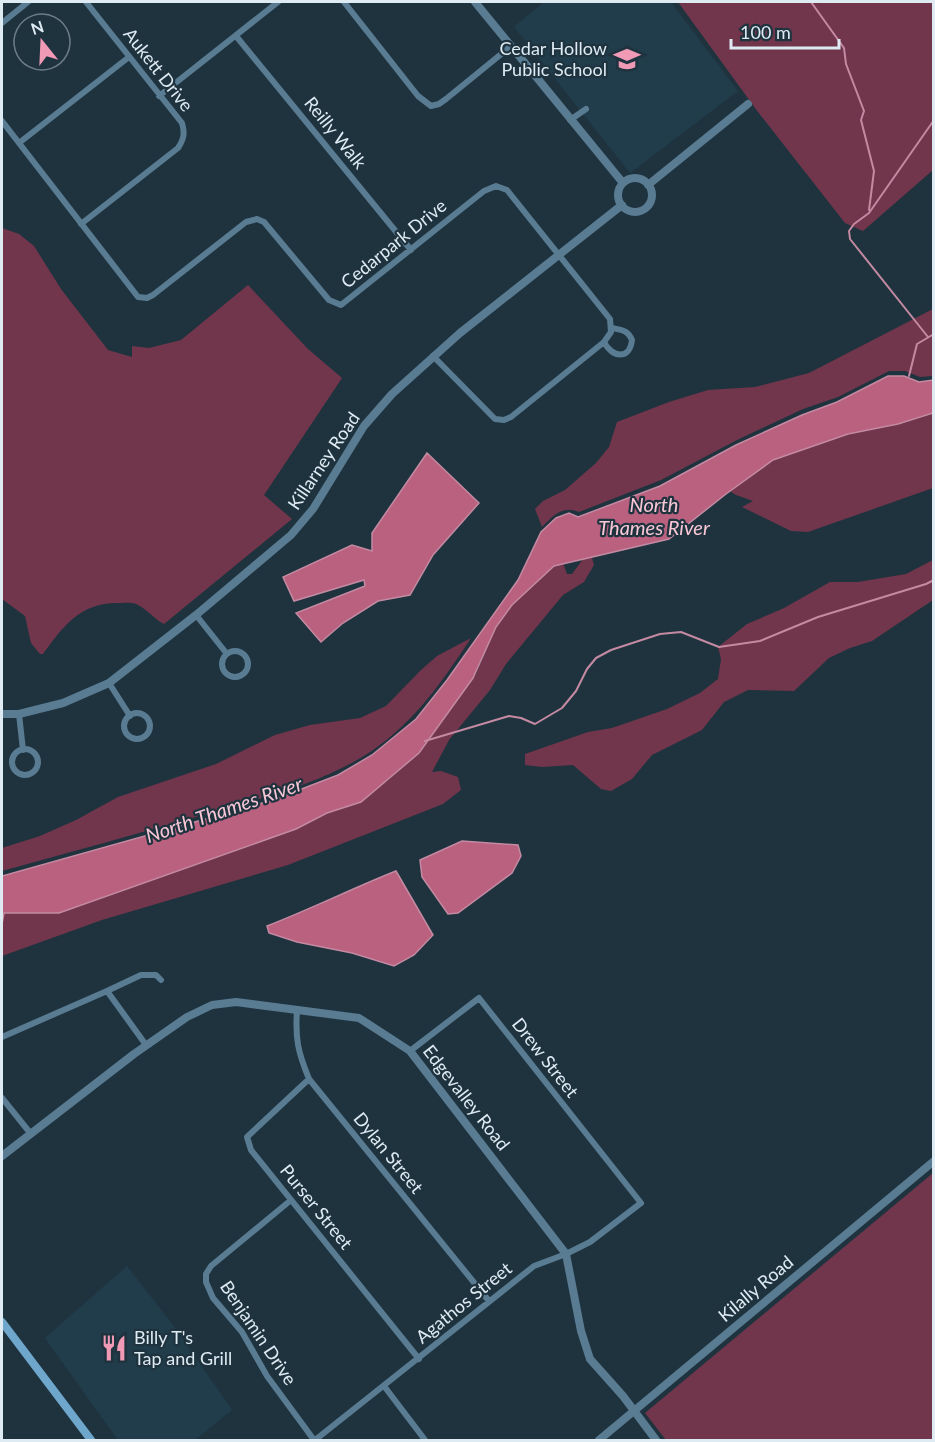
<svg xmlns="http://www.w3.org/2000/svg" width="935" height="1442" viewBox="0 0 935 1442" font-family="Lato,sans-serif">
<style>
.built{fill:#213d4c}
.green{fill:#71364b}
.water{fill:#b9617f;stroke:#c48aa2;stroke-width:1.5}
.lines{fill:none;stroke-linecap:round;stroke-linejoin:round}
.stream{stroke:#c48aa2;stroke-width:2}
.minor{stroke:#597c93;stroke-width:6}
.tertiary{stroke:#597c93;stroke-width:8}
.secondary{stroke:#6ea7cb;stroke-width:8}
.labels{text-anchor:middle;stroke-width:4.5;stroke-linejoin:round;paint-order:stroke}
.poi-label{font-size:18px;fill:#dfebf3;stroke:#1f333f;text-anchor:end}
.street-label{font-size:18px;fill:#dfebf3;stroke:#1f333f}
.water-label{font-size:20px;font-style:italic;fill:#f9c7d5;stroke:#1f333f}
</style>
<rect width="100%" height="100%" fill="#1f333f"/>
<path class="built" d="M 544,2 L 671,2 L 738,91 L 630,173 L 514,27 Z
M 127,1266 L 173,1325 L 232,1410 L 195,1440 L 118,1440 L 45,1338 Z"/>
<path class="green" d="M 678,2 L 933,2 L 933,170 L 863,231 L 845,223 L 758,112 Z
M 2,228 L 19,234 L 34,246 L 61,289 L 108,350 L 132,357 L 132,346 L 149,348 L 181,340 L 248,285 L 308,349 L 342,378 L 264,495 L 292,519 L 164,624 C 154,619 148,610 138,605 C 134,602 125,603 120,603 C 81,602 64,625 43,654 L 40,654 L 31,643 L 25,616 L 2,599 Z
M 933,309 L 933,376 L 920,377 L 905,371 L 889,371 L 838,397 L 803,409 L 737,440 L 661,480 L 579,512 C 562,505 553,516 542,527 L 535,509 L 543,501 L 565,490 L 596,463 L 609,447 L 617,422 L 669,402 L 708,390 L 755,387 L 809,373 Z
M 933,409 L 933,488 L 808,532 L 791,531 L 742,507 L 753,501 L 736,495 L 728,490 L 774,456 L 792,449 Z
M 591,554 L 594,565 L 584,582 L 563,595 L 506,664 L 490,690 L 449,740 L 432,772 L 441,771 L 458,777 L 461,790 L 443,804 L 288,865 L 102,920 L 2,956 L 2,922 L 5,909 L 386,782 L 422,749 L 476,674 L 498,623 L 514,601 L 555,563 L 563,563 L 567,574 L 572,574 L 586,555 Z
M 933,560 L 933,600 L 872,641 L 850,648 L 829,658 L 794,691 L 748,690 L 724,702 L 702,730 L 652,755 L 632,779 L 611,791 L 601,789 L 573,765 L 542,767 L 525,765 L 525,754 L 588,732 L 612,728 L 667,709 L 700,693 L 718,679 L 721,659 L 718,647 L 747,624 L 784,608 L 830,582 L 858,582 L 906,574 Z
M 471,638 C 442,682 416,720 373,750 C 323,784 256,800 199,816 C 133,835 67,853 2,871 L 2,848 L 40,836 L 76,820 L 118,797 L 216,764 L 275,735 L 310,725 L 360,718 L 386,706 L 421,670 L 437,656 Z
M 933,1173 L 933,1440 L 666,1440 L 645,1413 Z"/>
<path class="water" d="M 888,376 L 904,376 L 919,382 L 933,380 L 933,413 L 898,424 L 848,434 L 773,460 L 726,494 L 669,539 L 554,566 L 512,605 L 496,627 L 473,678 L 419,753 L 361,802 L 327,813 L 296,829 L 59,913 L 4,913 L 2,924 L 2,876 L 273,800 L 338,775 L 372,755 L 416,719 L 447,680 L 518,580 L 541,532 L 556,518 L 569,513 L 578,517 L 660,486 L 736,445 L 802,415 L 837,402 Z
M 427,453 L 479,503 L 433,555 L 410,595 L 378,601 L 343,623 L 321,642 L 296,613 L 365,586 L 364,580 L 294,601 L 283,577 L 352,545 L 372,551 L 372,533 Z
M 462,841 L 518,845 L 521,856 L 512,873 L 458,913 L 448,914 L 422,877 L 420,860 Z
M 396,871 L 433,935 L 414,955 L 394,966 L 352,953 L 297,942 L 269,933 L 267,926 C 311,909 353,888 396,871 Z"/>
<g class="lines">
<path class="stream" d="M 811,2 L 844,48 L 846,64 L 864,111 L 861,120 L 874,171 L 869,210
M 928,337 L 850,239 L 849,231 L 854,224 L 869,213 L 934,120
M 909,376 L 917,344 L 934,334
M 425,741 L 509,716 L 521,718 L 535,724 L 562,708 L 576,691 L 587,669 L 596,658 L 611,650 L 660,634 L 681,632 L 719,647 L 760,641 L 818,617 L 926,584 L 934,580"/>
<path class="minor" d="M 344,2 L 418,96 L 431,106 L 439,104 L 446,99 L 511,46
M 2,23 L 28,2
M 236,36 L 411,250
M 159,96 L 278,2
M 570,120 L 586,109
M 2,121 L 138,297 L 147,298 L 153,295 L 246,222 L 257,219 L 264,222 L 329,300 L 341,305 L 484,191 L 496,186 L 507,190 L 610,319 L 611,332 L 604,342 L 511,417 L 504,420 L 495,419 L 433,356
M 19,143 L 129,57
M 81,224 L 178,148 C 184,139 185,133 182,123 L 86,2
M 604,342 C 612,358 630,360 632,340 C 628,330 622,330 612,328
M 196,615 L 227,654
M222 664a13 13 0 1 1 26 0a13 13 0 1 1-26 0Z
M 109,683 L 130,716
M124 726a13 13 0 1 1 26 0a13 13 0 1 1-26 0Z
M 19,714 L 23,750
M12 762a13 13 0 1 1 26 0a13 13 0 1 1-26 0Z
M 107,991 L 141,975 L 156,975 L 161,980
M 297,1010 C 295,1039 298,1052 309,1079 L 489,1301
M 2,1037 L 107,991 L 146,1045
M 309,1079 L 247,1137 L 251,1150 L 419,1359
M 2,1098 L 31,1134
M 291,1200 L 211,1266 L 206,1274 L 206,1282 L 213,1298 L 242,1332 L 267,1376 L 314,1440
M 384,1386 L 425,1440
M 315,1440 L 534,1266 L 566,1254 L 590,1242 L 641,1203 L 479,998 L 410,1051"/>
<path class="tertiary" d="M 475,2 L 623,183
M618 195a17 17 0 1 1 34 0a17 17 0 1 1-34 0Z
M 648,185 L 748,104
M 2,714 L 19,714 L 63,703 L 109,683 L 196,615 L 291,535 L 313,509 L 364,426 L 392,394 L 460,333 L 622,205
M 2,1156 L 134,1054 L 187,1017 L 212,1005 L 236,1002 L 359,1018 L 410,1051 L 566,1254 L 581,1331 L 590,1359 L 623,1396 L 656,1440
M 599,1440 L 934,1161"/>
<path class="secondary" d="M 2,1322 L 91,1440"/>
</g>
<defs>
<g id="school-bare" transform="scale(2.07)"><path d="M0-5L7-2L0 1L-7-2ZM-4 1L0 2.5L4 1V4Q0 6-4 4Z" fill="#f09ab5" stroke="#1f333f" stroke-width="2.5" paint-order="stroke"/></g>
<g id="restaurant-bare" transform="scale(2.07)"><path d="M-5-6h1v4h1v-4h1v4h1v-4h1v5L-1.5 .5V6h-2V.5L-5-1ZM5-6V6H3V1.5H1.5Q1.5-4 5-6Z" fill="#f09ab5" stroke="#1f333f" stroke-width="2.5" paint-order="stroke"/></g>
</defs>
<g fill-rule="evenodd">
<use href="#school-bare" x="627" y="59"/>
<use href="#restaurant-bare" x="114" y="1348"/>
</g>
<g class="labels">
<g class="poi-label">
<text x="607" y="55">Cedar Hollow<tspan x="607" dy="21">Public School</tspan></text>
<text x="134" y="1344" text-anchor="start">Billy T's<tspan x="134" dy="21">Tap and Grill</tspan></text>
</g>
<g class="street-label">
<text transform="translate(158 70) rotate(52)" y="6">Aukett Drive</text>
<text transform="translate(335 133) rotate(51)" y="6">Reilly Walk</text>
<text transform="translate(394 244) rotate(-39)" y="6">Cedarpark Drive</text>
<text transform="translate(324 461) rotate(-56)" y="6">Killarney Road</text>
<text transform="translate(545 1058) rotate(52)" y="6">Drew Street</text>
<text transform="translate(466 1098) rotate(52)" y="6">Edgevalley Road</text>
<text transform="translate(388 1153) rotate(51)" y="6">Dylan Street</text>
<text transform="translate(316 1207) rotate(51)" y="6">Purser Street</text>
<text transform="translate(756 1289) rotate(-40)" y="6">Kilally Road</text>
<text transform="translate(464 1303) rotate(-39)" y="6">Agathos Street</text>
<text transform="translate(258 1333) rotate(56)" y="6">Benjamin Drive</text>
</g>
<g class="water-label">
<text x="654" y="512">North<tspan x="654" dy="23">Thames River</tspan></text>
<text transform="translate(224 810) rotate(-19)" y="7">North Thames River</text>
</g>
</g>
<rect width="935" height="1442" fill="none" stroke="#dfebf3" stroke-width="6"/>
<g transform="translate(42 42) rotate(342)"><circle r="28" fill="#1f333f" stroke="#6c7d87" stroke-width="1.5"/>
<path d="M0-4.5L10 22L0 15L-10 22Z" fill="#f09ab5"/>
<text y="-9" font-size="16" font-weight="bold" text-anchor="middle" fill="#dfebf3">N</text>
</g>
<path d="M731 39v9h108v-9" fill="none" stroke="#dfebf3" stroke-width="3"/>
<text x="740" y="39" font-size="18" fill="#dfebf3" stroke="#1f333f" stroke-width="4.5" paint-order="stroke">100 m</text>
</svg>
